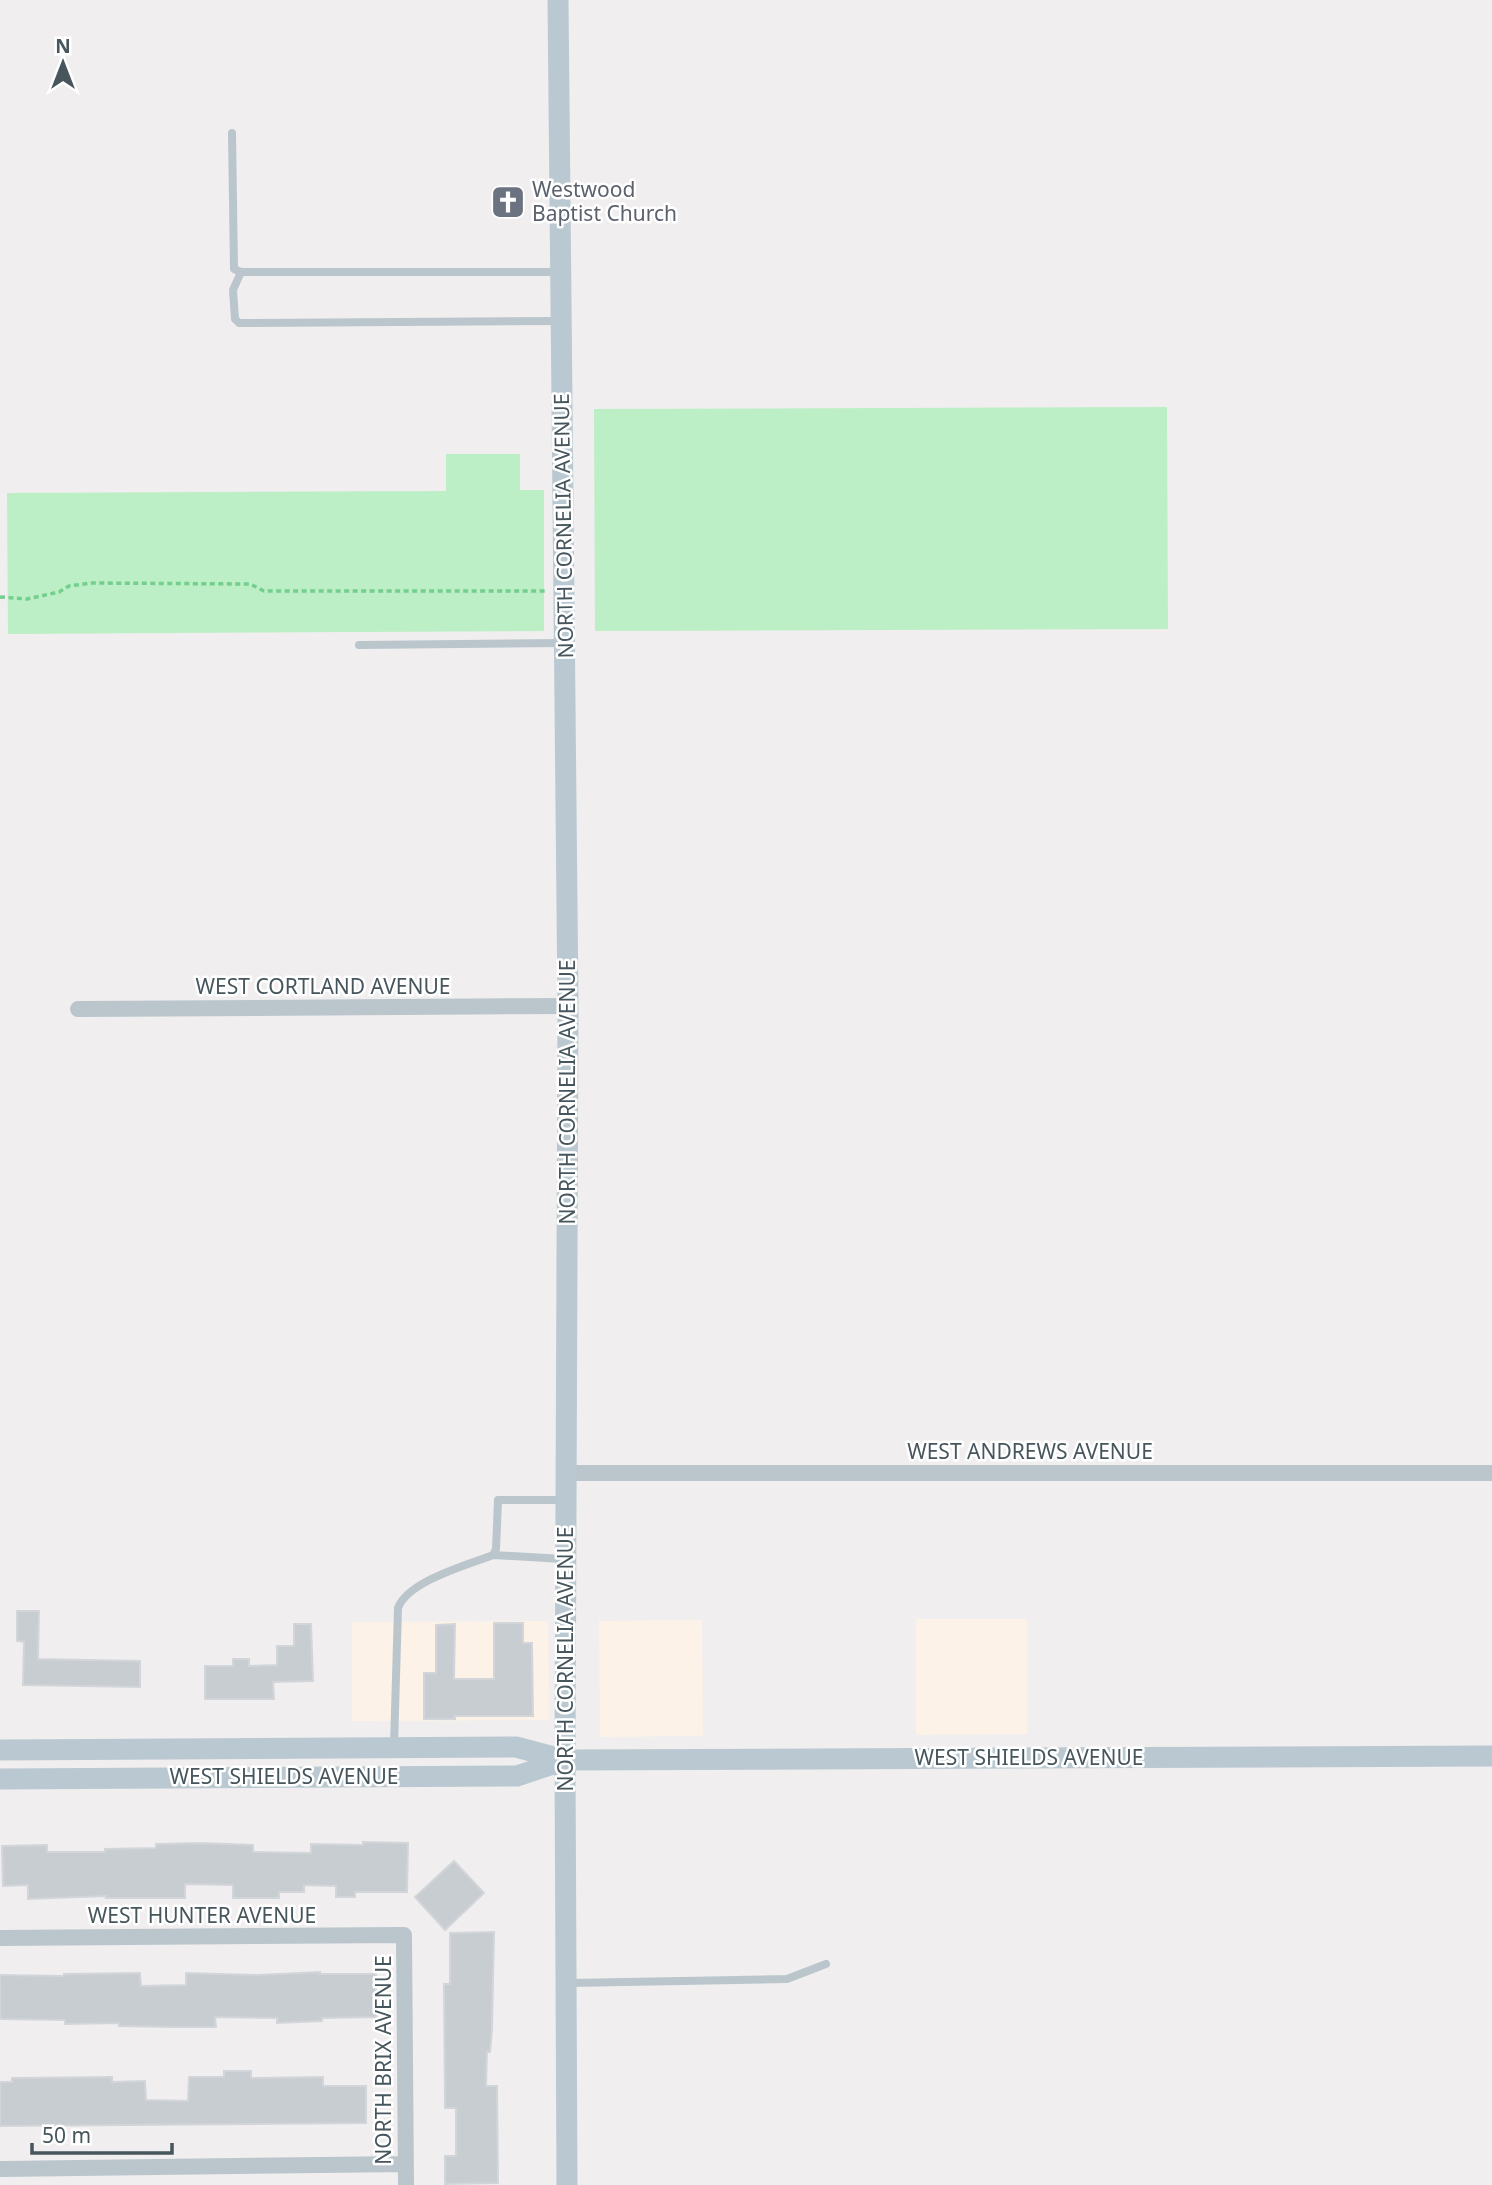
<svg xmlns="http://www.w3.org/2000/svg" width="1492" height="2185" viewBox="0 0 1492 2185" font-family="'Noto Sans',sans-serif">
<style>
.commercial{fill:#fcf2e7}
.green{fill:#bcefc5}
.building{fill:#c8cdd1;stroke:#d2d6da;stroke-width:2}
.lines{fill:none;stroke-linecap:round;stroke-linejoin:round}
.path{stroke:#74ce8f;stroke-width:3.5;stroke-dasharray:5 3.5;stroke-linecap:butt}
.lane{stroke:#bac6cc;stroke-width:8}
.street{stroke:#bac6cc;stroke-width:16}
.secondary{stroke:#bac9d1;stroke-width:21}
.labels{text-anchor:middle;stroke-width:5;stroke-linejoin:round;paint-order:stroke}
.worship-label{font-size:21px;fill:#5b616d;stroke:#fff;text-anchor:start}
.street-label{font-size:21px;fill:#46565c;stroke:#fff}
</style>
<rect width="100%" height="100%" fill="#f1eeef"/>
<path class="commercial" d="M 916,1619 L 1027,1619 L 1027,1734 L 916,1735 Z
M 702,1620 L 703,1736 L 600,1737 L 599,1621 Z
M 548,1621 L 549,1720 L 352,1721 L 352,1622 Z"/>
<path class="green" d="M 1167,407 L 1168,629 L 595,631 L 594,409 Z
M 446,454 L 520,454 L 520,490 L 544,490 L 544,631 L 8,634 L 7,493 L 446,491 Z"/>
<path class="building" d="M 17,1611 L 39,1611 L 38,1659 L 140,1661 L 140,1687 L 23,1685 L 24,1642 L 17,1641 Z
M 494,1623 L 523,1623 L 523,1643 L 532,1643 L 533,1716 L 455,1716 L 455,1719 L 424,1719 L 424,1673 L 436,1673 L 436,1625 L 455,1624 L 454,1679 L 494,1679 Z
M 294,1624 L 311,1624 L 313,1681 L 273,1682 L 274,1699 L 205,1699 L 205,1666 L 233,1666 L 233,1659 L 249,1659 L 249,1666 L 277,1665 L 277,1646 L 294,1646 Z
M 363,1842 L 408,1843 L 407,1892 L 355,1892 L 355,1897 L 336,1897 L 336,1886 L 304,1885 L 304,1892 L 279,1892 L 279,1898 L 233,1898 L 233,1885 L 185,1884 L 185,1898 L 106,1898 L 106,1896 L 28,1899 L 28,1885 L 3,1886 L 2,1846 L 47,1845 L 47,1852 L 105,1852 L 105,1849 L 156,1848 L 156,1844 L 201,1843 L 253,1845 L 253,1852 L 311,1853 L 311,1844 L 363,1845 Z
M 454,1861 L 484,1893 L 445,1930 L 415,1897 Z
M 494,1932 L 492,2030 L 490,2052 L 487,2052 L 486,2086 L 497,2086 L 498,2183 L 445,2184 L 445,2156 L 456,2156 L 456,2108 L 445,2108 L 444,1984 L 450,1984 L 450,1933 Z
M 320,1972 L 320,1974 L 376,1974 L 377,2017 L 322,2018 L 322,2021 L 277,2023 L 277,2018 L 215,2017 L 216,2027 L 171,2027 L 119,2026 L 119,2023 L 65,2024 L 65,2020 L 0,2019 L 0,1975 L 64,1976 L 64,1974 L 140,1973 L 141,1986 L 186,1985 L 186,1973 L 258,1975 Z
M 224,2071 L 251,2071 L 251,2078 L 323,2077 L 323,2086 L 366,2086 L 366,2123 L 0,2126 L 0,2082 L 12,2082 L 12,2078 L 112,2077 L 112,2082 L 145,2081 L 146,2100 L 188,2101 L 189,2077 L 224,2077 Z"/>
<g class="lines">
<path class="path" d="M 0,597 L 27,599 L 59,592 L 69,586 L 92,583 L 250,584 L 264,591 L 545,591"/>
<path class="lane" d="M 232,133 L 234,269 L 241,272 L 561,272
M 241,272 L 233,290 L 235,319 L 239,323 L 559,321
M 359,645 L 562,643
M 493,1555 L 563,1559
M 394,1746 L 398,1608 C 408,1581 467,1565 493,1555 L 496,1549 L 498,1500 L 564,1500
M 569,1983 L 787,1979 L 826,1964"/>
<path class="street" d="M 78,1009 L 568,1006
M 567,1473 L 1492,1473
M 0,1938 L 404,1935 L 406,2185
M 0,2169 L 406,2164"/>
<path class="secondary" d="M 558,0 L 568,1006 L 565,1760 L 567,2185
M 0,1750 L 516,1747 L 565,1760 L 1492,1756
M 0,1779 L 517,1776 L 565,1760"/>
</g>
<defs>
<g id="church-square" transform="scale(1.75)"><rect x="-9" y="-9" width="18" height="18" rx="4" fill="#6b7280" stroke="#fff"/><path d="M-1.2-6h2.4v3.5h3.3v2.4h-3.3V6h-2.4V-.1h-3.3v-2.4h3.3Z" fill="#fff"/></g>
</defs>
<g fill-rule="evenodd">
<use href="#church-square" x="508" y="202"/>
</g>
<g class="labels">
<g class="worship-label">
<text x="532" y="197">Westwood<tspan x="532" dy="24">Baptist Church</tspan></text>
</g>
<g class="street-label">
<text transform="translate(564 526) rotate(-91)" y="7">NORTH CORNELIA AVENUE</text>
<text x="323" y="994">WEST CORTLAND AVENUE</text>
<text transform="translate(568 1092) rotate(-90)" y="7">NORTH CORNELIA AVENUE</text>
<text x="1030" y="1459">WEST ANDREWS AVENUE</text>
<text transform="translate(566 1659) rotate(-90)" y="7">NORTH CORNELIA AVENUE</text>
<text x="1029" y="1765">WEST SHIELDS AVENUE</text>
<text x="284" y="1784">WEST SHIELDS AVENUE</text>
<text x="202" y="1923">WEST HUNTER AVENUE</text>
<text transform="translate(384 2060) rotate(-90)" y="7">NORTH BRIX AVENUE</text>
</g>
</g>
<g transform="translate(63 63)" stroke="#ffffff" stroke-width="5" paint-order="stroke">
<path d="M0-5L12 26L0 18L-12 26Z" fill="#46565c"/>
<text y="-10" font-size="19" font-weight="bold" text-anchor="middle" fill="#46565c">N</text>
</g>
<path d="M32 2143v10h140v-10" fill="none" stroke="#46565c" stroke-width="3.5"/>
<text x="42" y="2143" font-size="21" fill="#46565c" stroke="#ffffff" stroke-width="5" paint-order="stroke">50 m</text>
</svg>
